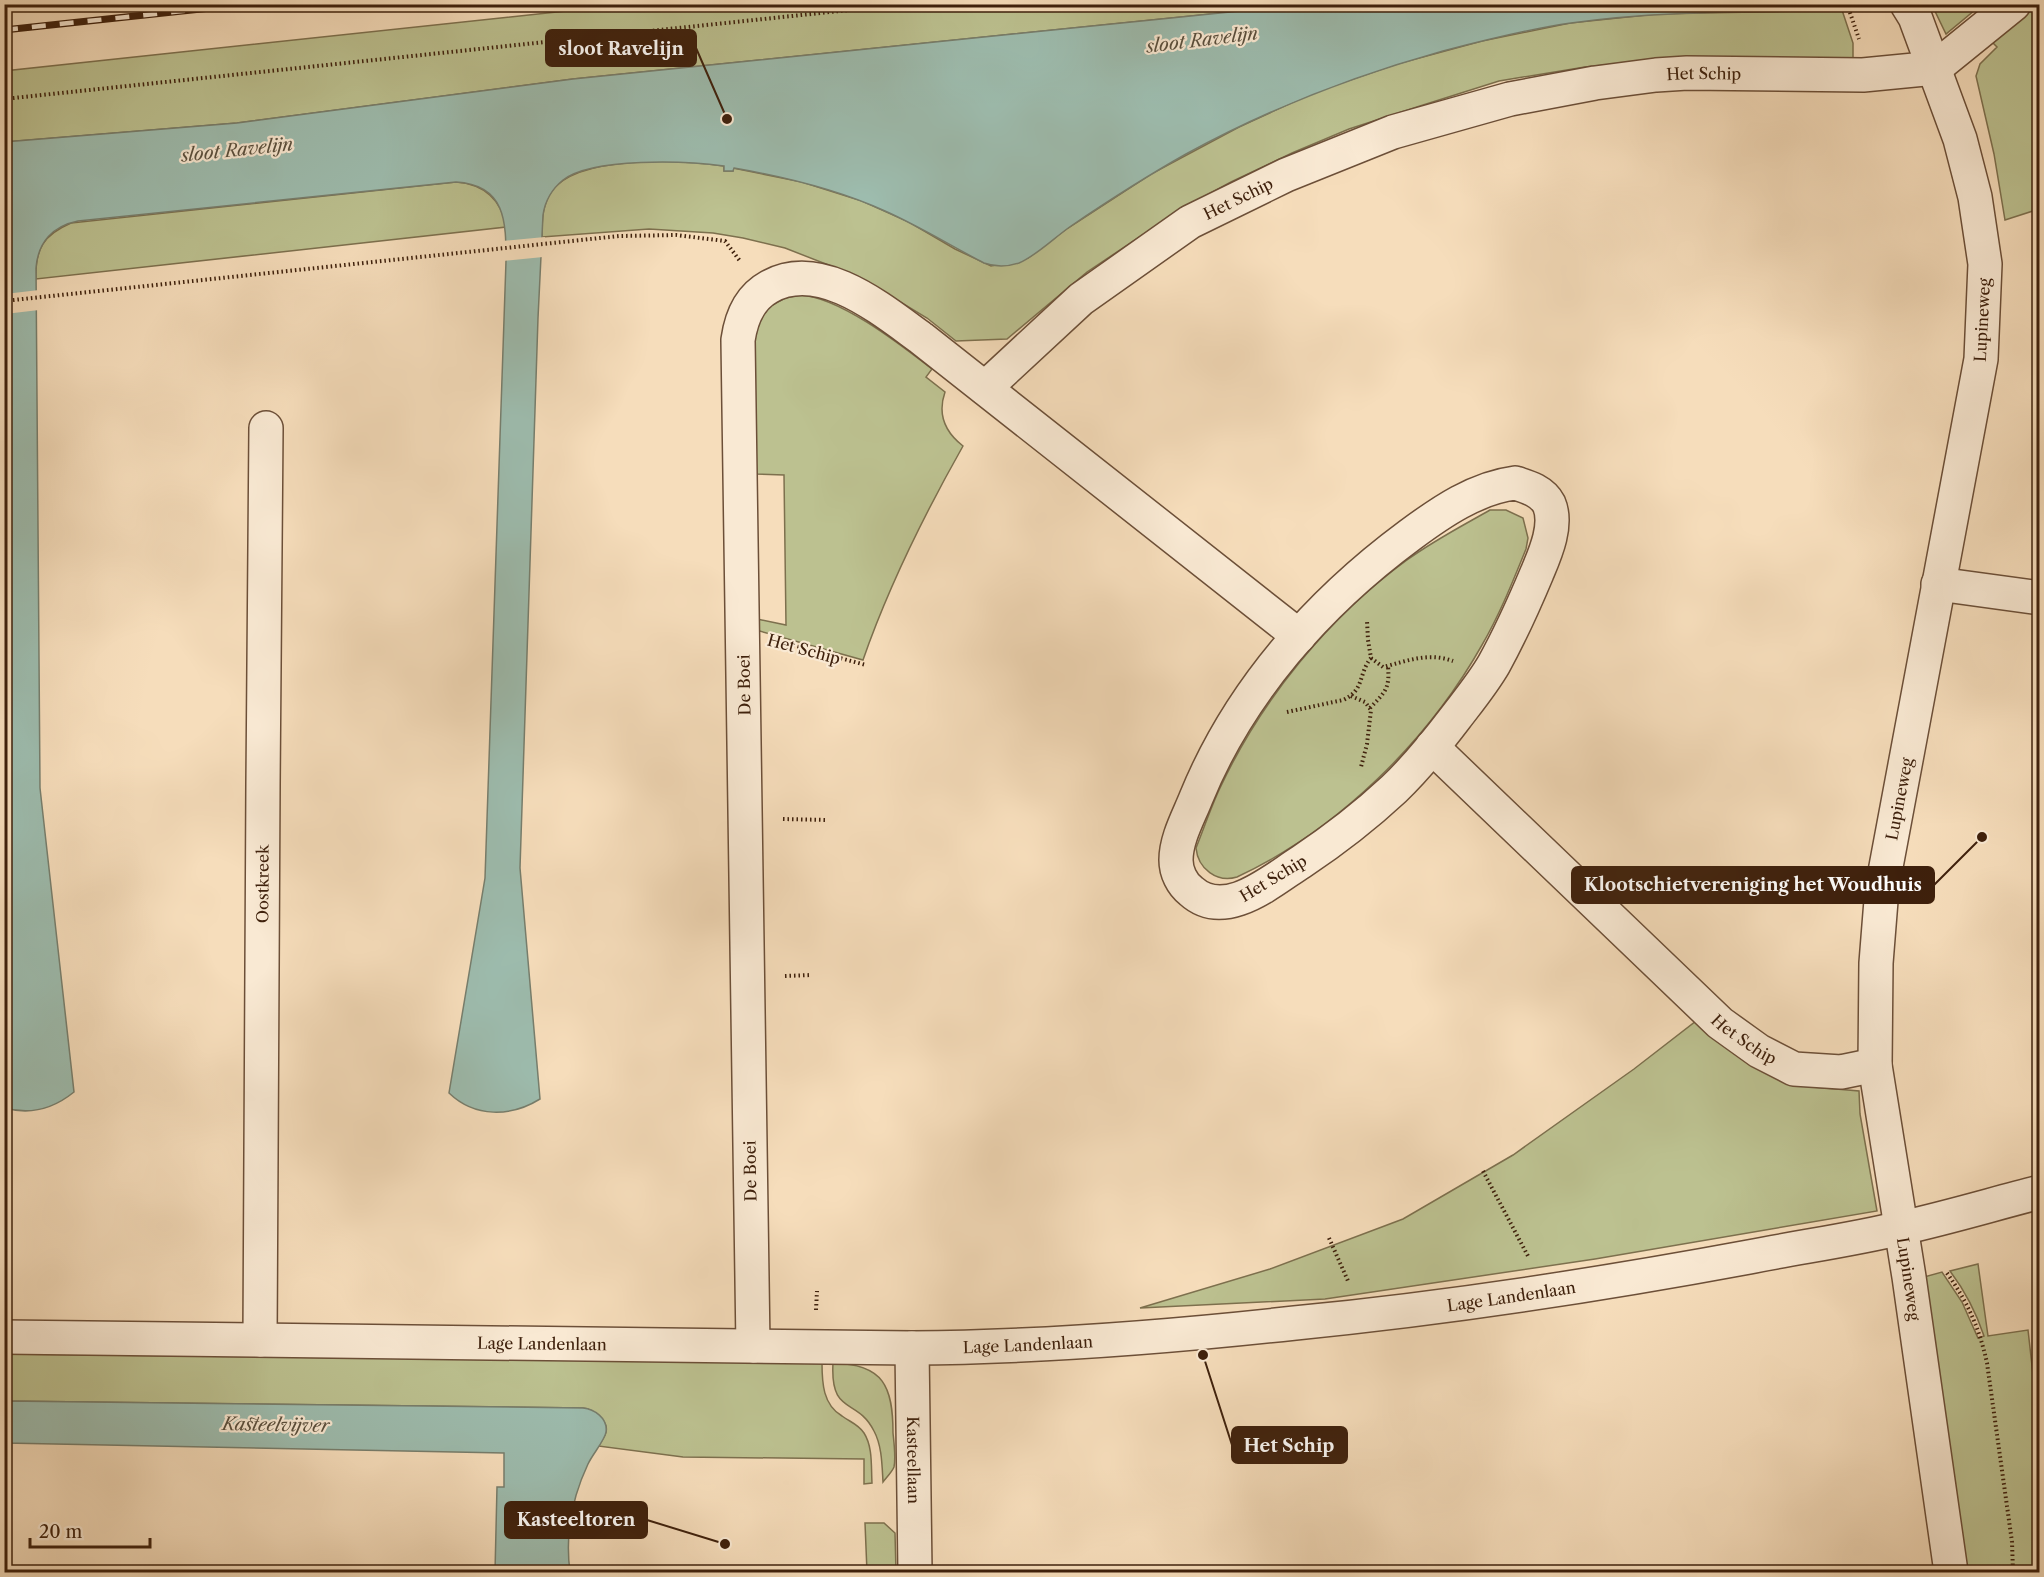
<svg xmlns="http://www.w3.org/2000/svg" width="2044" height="1577" viewBox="0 0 2044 1577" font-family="'Libre Caslon Text',serif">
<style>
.green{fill:#bcc190;stroke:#7d704e;stroke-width:1.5}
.water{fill:#9dbcae;stroke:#777e6d;stroke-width:1.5}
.pier{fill:#f6ddbb}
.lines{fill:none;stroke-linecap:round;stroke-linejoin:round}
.street-casing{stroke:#6c4f38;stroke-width:36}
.path{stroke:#3e200c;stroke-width:4;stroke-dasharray:1.5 3;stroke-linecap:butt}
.street{stroke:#f9e9d3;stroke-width:33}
.rail-casing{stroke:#3e200c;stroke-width:7}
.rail{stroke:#f9e9d3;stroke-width:4.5;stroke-dasharray:14;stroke-linecap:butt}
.labels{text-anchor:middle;stroke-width:4.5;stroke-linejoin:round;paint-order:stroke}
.street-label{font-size:16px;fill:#3e200c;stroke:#f9e9d3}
.water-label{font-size:18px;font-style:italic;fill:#5a4f3d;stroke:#f9e9d3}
.leader{fill:none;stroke:#3e200c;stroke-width:2}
.callout-dot{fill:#3e200c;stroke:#f9e9d3;stroke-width:2}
.callout{fill:#3e200c;stroke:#3e200c;stroke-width:2}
.callout-label{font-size:18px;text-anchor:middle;font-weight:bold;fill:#fff}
</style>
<rect width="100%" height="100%" fill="#f6ddbb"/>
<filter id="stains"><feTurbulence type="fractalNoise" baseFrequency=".00333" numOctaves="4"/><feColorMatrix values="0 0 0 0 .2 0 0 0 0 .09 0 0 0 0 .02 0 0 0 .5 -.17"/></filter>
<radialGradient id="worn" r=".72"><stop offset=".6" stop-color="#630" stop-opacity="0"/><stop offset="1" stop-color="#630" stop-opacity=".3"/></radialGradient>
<path class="green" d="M 631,4 L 1298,5 L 573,79 L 237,123 L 5,142 L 4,71 Z
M 1840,4 L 1853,43 L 1853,60 L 1684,57 L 1585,67 L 1499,81 L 1420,106 L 1349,129 L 1292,153 L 1231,182 L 1180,210 L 1087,272 L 1007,339 L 956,341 L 927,318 L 859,277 L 785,248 L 743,238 L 713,233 L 649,229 L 542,237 C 542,221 542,206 551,192 C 577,154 683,160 724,166 L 724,171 L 733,171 L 733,168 L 802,182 L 862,201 L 909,222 L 955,249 L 991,266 L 1028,258 L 1068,228 L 1151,174 L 1239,127 L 1315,92 L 1397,64 L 1482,41 L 1570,23 L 1656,14 L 1802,11 L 1812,5 Z
M 1932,5 L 1981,5 L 1946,34 Z
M 2028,5 L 2039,5 L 2039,209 L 2005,220 L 1994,154 L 1976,76 L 1980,64 L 1997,47 L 1989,39 Z
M 456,182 C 484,184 502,200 506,227 L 36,279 C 35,249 43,235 71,223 Z
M 800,295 C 840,297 901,345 932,369 L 926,377 L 945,392 C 937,415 945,432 963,446 C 924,515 889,585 863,660 L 756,630 L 757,619 L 786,625 L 784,475 L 756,474 L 752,344 L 761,316 L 769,307 L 785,298 Z
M 1490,510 L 1506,510 L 1523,518 L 1528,538 L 1526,549 C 1513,581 1500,614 1482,645 C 1428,741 1338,830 1237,877 C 1217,883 1198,869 1196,848 C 1204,828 1211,807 1220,788 C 1261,700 1329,617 1407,560 C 1433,541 1462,526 1490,510 Z
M 1700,1018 L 1801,1086 L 1859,1091 L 1860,1114 L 1877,1211 L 1595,1259 L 1325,1299 L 1140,1308 L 1270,1269 L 1403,1219 L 1513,1155 L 1634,1069 Z
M 1978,1264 L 1988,1336 L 2028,1330 L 2040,1437 L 2039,1572 L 1966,1572 L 1924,1277 L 1942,1272 L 1962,1302 L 1978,1338 L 1984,1336 C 1976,1312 1965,1291 1950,1271 Z
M 5,1354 L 822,1363 C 822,1383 823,1405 842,1416 C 850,1422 858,1424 864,1433 C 873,1447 871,1467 872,1483 L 864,1484 L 864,1459 L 683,1457 L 598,1446 C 601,1442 605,1437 606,1432 C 609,1421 593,1409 583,1408 L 5,1401 Z
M 833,1363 C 884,1364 893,1387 893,1433 C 894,1443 896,1457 894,1467 C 892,1472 886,1478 883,1482 C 882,1465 882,1446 874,1431 C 857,1397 830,1416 833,1363 Z
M 865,1523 L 884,1523 L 895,1533 L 896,1572 L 867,1572 Z"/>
<path class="water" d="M 1298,5 L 1812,5 L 1802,11 C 1725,12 1648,12 1571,23 C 1528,29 1485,40 1443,51 C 1353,76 1268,109 1186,154 C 1147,176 1108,201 1071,226 C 1055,237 1036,256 1019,263 C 1007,267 995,267 984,263 C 951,246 919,226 885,211 C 837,189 786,177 734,168 L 733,171 L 724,171 L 724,166 C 687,161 593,157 563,180 C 552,189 545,201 543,215 L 538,318 L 520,868 L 540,1099 C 511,1117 475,1118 449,1093 L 485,878 L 506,261 C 506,222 506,185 456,182 L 78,221 C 53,226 38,242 36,268 L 40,788 L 74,1092 C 53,1109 30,1115 5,1108 L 4,142 L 237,123 L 573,79 Z
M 5,1401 L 583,1408 C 594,1409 608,1418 606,1432 C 605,1440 592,1455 588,1464 C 572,1498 565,1535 570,1572 L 495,1572 L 497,1487 L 504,1487 L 504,1453 L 5,1443 Z"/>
<path class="pier" d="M 545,237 L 543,257 L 503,261 L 502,241 Z
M 39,290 L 39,310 L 5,314 L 5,294 Z"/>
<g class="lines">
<g class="street-casing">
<g id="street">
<path id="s1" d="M 1907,4 L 1915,17 L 1960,139 L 1975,197 L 1985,264 L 1981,359 L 1882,888 L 1876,963 L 1875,1065 L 1909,1277 L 1951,1572"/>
<path d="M 1935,68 L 2014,4"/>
<path id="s2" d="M 985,388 L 1081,299 L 1190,222 L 1286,175 L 1393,132 L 1510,99 L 1595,83 L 1656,75 L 1687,73 L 1863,75 L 1935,68"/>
<path d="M 1515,483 C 1528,487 1542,491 1549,504 C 1558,525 1545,554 1537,573 C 1524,604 1510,635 1494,664 C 1483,683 1469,700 1456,717 C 1437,742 1417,767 1394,789 C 1365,816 1334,840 1301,862 C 1271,881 1225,922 1191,891 C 1182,884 1176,872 1176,860 C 1176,839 1188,818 1196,798 C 1239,692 1318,603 1410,535 C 1441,512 1476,488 1515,483 Z"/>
<path d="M 1938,584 L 2040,598"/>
<path id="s3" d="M 1432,747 L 1720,1023 L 1759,1051 L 1794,1069 L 1841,1072 L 1875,1065"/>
<path id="s4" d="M 4,1337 L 912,1348 C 1041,1347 1168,1337 1295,1323 C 1448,1308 1598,1285 1749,1257 C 1799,1247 1851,1240 1901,1228 C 1947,1218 1993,1204 2040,1192"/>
<path id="s5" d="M 260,1340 L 263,784 L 266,428"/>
<path d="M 753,1346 L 738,340 C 741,319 749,298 769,287 C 820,258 881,309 921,338 L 1299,636"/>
<path id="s6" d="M 912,1348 L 915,1572"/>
</g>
</g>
<path class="path" d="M 1847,4 L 1859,39
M 4,99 L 906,4
M 4,301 L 619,236 L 676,235 L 725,241 L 740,261
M 780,642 L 866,665
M 1371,658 L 1383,667 C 1407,661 1428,652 1453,661
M 1351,696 L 1365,702 L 1371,710 L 1367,744 L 1361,767
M 1370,708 C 1385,692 1390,689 1388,666
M 1287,712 L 1343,700 C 1365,690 1358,674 1371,658 L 1368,640 L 1367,621
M 783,819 L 827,820
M 785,976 L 811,975
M 1483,1171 L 1529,1258
M 1329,1238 L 1348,1281
M 1947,1273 C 1968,1303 1979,1327 1987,1363 L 2012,1542 L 2013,1572
M 816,1310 L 817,1291"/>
<use href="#street" class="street"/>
<g class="rail-casing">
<path id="rail" d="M 4,5 L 10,4
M 4,30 L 248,4"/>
</g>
<use href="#rail" class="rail"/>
</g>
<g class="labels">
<g class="street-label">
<text dy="6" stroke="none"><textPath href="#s2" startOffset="804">Het Schip</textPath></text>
<text dy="6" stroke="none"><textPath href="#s2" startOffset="318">Het Schip</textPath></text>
<text transform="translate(1982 320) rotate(-87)" y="6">Lupineweg</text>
<text transform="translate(804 649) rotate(15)" y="6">Het Schip</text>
<text transform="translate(744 685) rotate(-91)" y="6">De Boei</text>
<text transform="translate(1899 799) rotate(-79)" y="6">Lupineweg</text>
<text transform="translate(1273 878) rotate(-31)" y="6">Het Schip</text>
<text dy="6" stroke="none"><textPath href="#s5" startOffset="456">Oostkreek</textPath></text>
<text dy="6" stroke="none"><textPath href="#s3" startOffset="428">Het Schip</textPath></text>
<text transform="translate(750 1171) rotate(-91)" y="6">De Boei</text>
<text dy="6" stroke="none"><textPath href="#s1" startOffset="1300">Lupineweg</textPath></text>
<text dy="6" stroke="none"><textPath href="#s4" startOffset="1510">Lage Landenlaan</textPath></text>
<text dy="6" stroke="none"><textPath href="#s4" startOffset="538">Lage Landenlaan</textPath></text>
<text dy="6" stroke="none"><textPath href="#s4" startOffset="1024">Lage Landenlaan</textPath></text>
<text dy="6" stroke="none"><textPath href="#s6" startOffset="112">Kasteellaan</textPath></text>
</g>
<g class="water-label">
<text transform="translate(1202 40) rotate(-7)" y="6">sloot Ravelijn</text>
<text transform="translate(237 150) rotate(-6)" y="6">sloot Ravelijn</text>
<text transform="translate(276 1425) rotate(1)" y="6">Kasteelvijver</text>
</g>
</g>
<path class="leader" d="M727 119L696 48M1982 837L1934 885M1203 1355L1232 1445M725 1544L647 1520"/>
<g class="callout-dot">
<circle cx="727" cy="119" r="6"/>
<circle cx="1982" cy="837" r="6"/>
<circle cx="1203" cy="1355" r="6"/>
<circle cx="725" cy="1544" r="6"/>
</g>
<g class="callout">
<rect x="546" y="30" width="150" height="36" rx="6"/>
<rect x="1572" y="867" width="362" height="36" rx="6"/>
<rect x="1232" y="1427" width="115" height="36" rx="6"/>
<rect x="505" y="1502" width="142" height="36" rx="6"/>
</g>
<g class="callout-label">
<text x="621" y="55">sloot Ravelijn</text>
<text x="1753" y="891">Klootschietvereniging het Woudhuis</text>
<text x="1289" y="1452">Het Schip</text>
<text x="576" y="1526">Kasteeltoren</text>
</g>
<rect width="2044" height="1577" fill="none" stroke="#f6ddbb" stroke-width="24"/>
<rect x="6" y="6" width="2032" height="1565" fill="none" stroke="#3e200c" stroke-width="3"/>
<rect x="12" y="12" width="2020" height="1553" fill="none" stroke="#3e200c" stroke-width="1.5"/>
<path d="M30 1538v9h120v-9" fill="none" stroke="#3e200c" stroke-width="3"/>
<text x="39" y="1538" font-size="18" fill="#3e200c" stroke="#f9e9d3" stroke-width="4.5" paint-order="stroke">20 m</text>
<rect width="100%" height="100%" filter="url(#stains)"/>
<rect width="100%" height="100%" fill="url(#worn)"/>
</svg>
